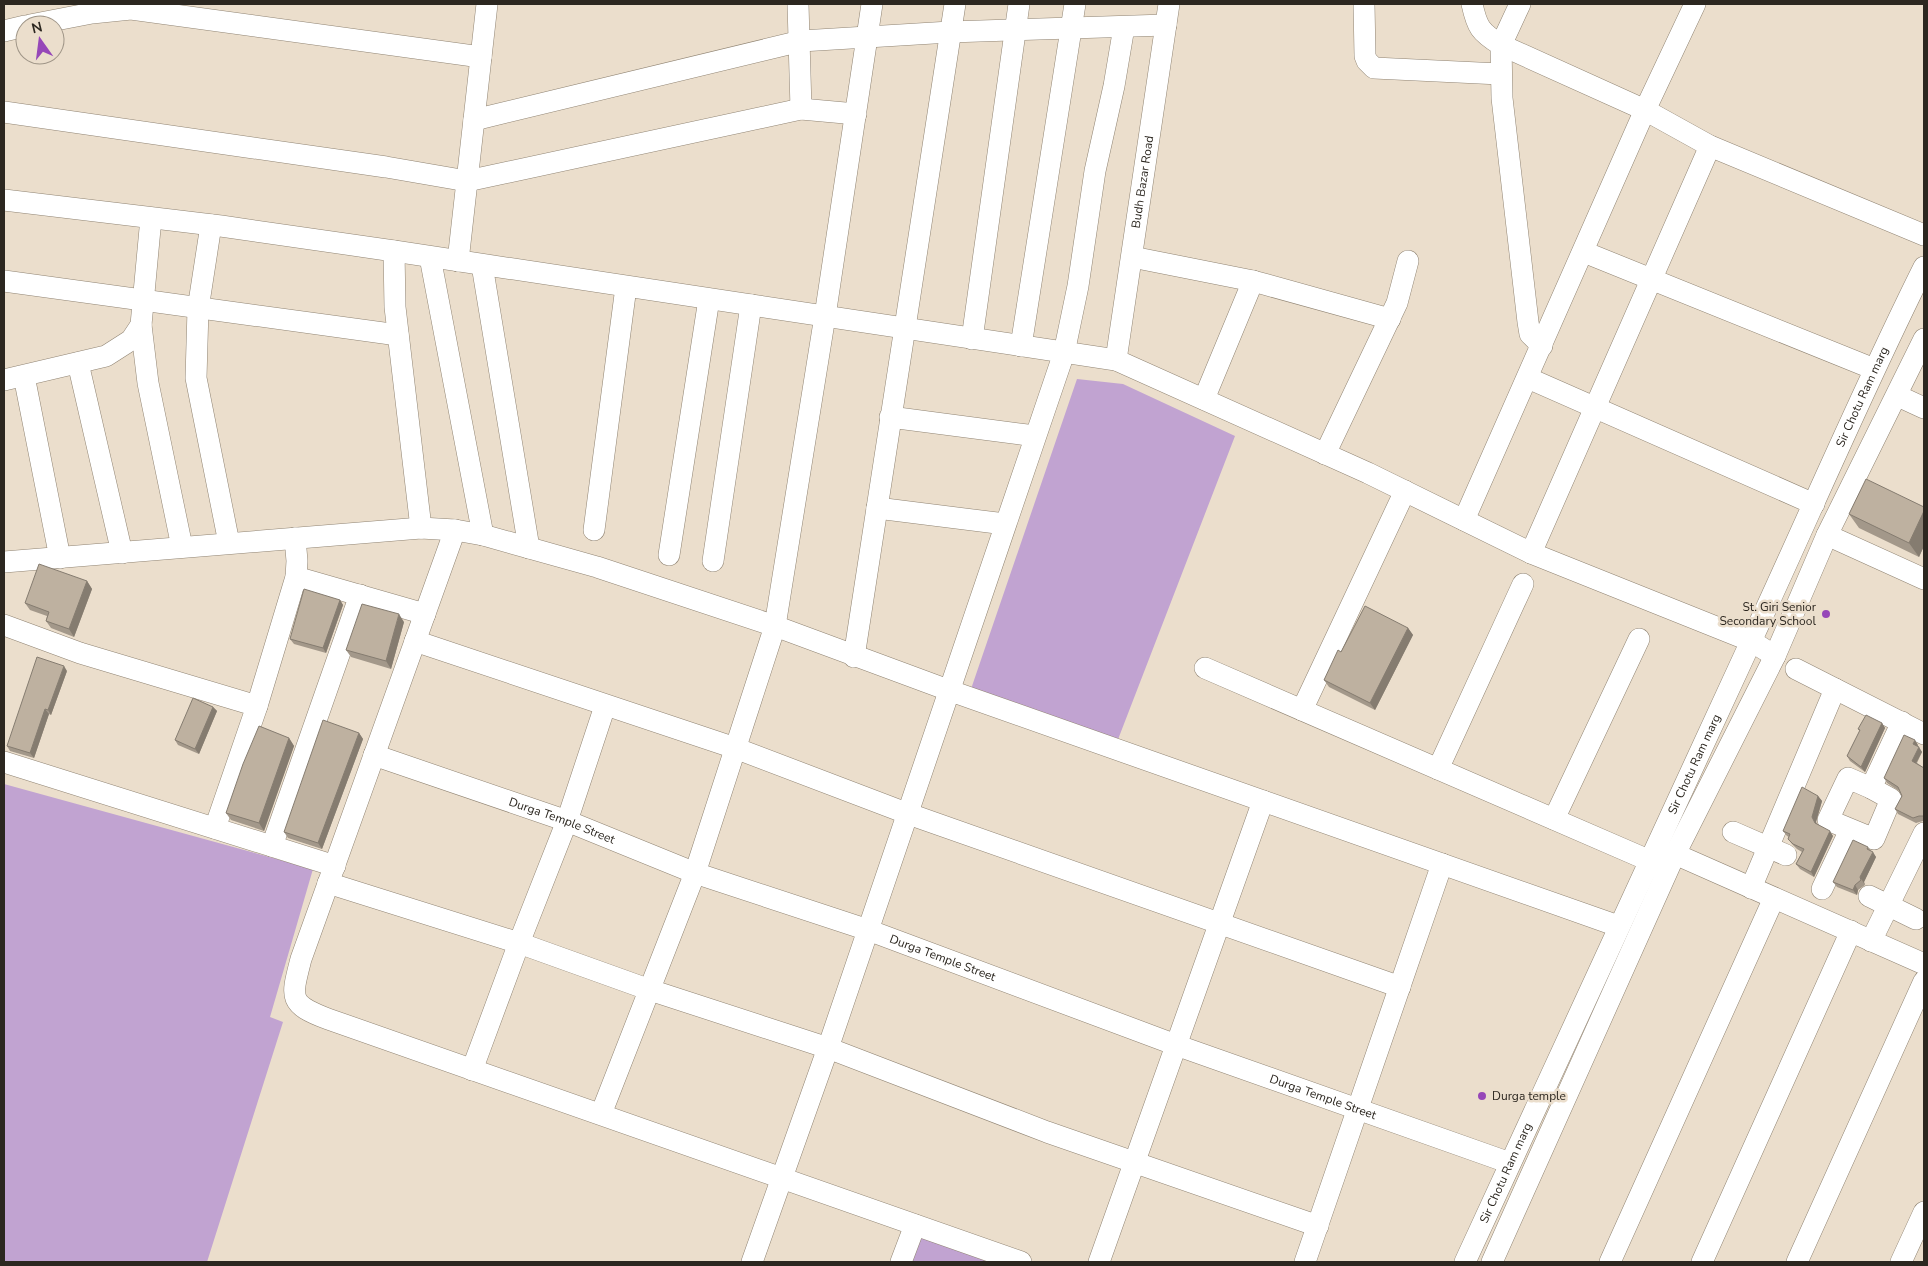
<svg xmlns="http://www.w3.org/2000/svg" width="1928" height="1266" viewBox="0 0 1928 1266" font-family="'Nunito Sans',sans-serif">
<style>
.green{fill:#c1a3d1}
.lines{fill:none;stroke-linecap:round;stroke-linejoin:round}
.minor-casing{stroke:#908473;stroke-width:22}
.minor{stroke:#fff;stroke-width:21}
.wall{fill:#a3988a}
.shaded-wall{fill:#857c70}
.building{fill:#beb1a0;stroke:#857c70}
.poi-dot{fill:#9647b8;stroke:#ebdecc;stroke-width:2}
.labels{text-anchor:middle;stroke-width:5;stroke-linejoin:round;paint-order:stroke}
.street-label{font-size:12px;fill:#2c2720;stroke:#ebdecc}
.poi-label{font-size:12px;fill:#2c2720;stroke:#ebdecc;text-anchor:end}
</style>
<rect width="100%" height="100%" fill="#ebdecc"/>
<path class="green" d="M 1077,379 L 1123,384 L 1235,436 L 1117,742 L 971,689 Z
M 4,784 L 313,869 L 270,1017 L 283,1022 L 207,1262 L 4,1262 Z
M 915,1225 L 1010,1262 L 901,1262 Z"/>
<g class="lines">
<g class="minor-casing">
<g id="minor">
<path d="M 798,4 L 801,109"/>
<path d="M 1364,4 L 1365,56 L 1367,61 L 1374,68 L 1500,74"/>
<path d="M 1472,4 C 1477,27 1480,32 1501,45 L 1502,98 L 1528,322 L 1530,334 L 1542,346"/>
<path d="M 1520,4 L 1501,45 L 1645,110 L 1710,146 L 1924,235"/>
<path d="M 30,25 L 92,13 L 131,9 L 481,57"/>
<path d="M 4,31 L 25,26"/>
<path d="M 4,112 L 386,167 L 467,181 L 801,109 L 856,114"/>
<path d="M 474,120 L 801,41 L 950,32 L 1166,25"/>
<path d="M 4,200 L 221,226 L 394,251 L 1116,360 L 1368,473 L 1531,553 L 1751,641 L 1775,656"/>
<path d="M 211,225 L 198,309 L 196,378 L 229,543"/>
<path d="M 394,251 L 395,307 L 421,528"/>
<path d="M 1584,252 L 1874,369"/>
<path d="M 430,257 L 483,535"/>
<path d="M 1132,257 L 1253,281 L 1390,319"/>
<path d="M 458,261 L 487,4"/>
<path d="M 482,265 L 529,548"/>
<path d="M 4,281 L 398,335"/>
<path d="M 141,325 L 148,383 L 182,547"/>
<path d="M 972,339 L 1019,4"/>
<path d="M 1021,346 L 1075,4"/>
<path id="s1" d="M 1116,360 L 1169,4"/>
<path d="M 78,363 L 122,553"/>
<path d="M 24,376 L 60,558"/>
<path d="M 1528,378 L 1814,504"/>
<path d="M 4,380 L 106,356 L 131,340 L 141,325 L 151,218"/>
<path d="M 1898,396 L 1924,408"/>
<path d="M 1204,399 L 1253,281"/>
<path d="M 890,417 L 1035,436"/>
<path d="M 1325,454 L 1397,303 L 1408,261"/>
<path d="M 877,508 L 1005,524"/>
<path d="M 1464,520 L 1645,110 L 1695,4"/>
<path d="M 455,530 L 301,959 C 291,998 288,1004 328,1019 L 1021,1262"/>
<path d="M 594,530 L 626,287"/>
<path d="M 1827,535 L 1924,579"/>
<path d="M 1531,553 L 1710,146"/>
<path d="M 669,555 L 709,299"/>
<path d="M 713,561 L 751,305"/>
<path d="M 4,562 L 421,528 L 455,530 L 483,535 L 597,567 L 775,626 L 948,690 L 1618,926"/>
<path d="M 296,577 L 425,614"/>
<path d="M 4,625 L 80,653 L 257,706 L 215,828"/>
<path d="M 415,641 L 735,748 L 906,813 L 1400,987"/>
<path d="M 854,657 L 955,4"/>
<path d="M 1205,668 L 1648,860"/>
<path d="M 1796,669 L 1924,734"/>
<path d="M 257,706 L 296,577 L 297,561 L 295,538"/>
<path d="M 1302,710 L 1405,491"/>
<path id="s2" d="M 374,755 L 567,821 L 695,873 L 868,930 L 1176,1045 L 1510,1163"/>
<path d="M 4,762 L 335,866"/>
<path d="M 1438,769 L 1523,584"/>
<path d="M 1848,778 L 1871,788 L 1891,799 L 1874,839 L 1828,820 Z"/>
<path d="M 1871,788 L 1902,722"/>
<path d="M 1554,819 L 1639,639"/>
<path d="M 1733,832 L 1786,855"/>
<path d="M 272,846 L 360,595"/>
<path d="M 1675,854 L 1924,964"/>
<path d="M 328,883 L 519,943 L 650,990 L 828,1048 L 1047,1132 L 1318,1226"/>
<path d="M 1751,888 L 1835,689"/>
<path d="M 1822,889 L 1850,830"/>
<path d="M 1869,896 L 1916,919"/>
<path d="M 1871,941 L 1924,833"/>
<path d="M 472,1070 L 519,943 L 567,821 L 605,706"/>
<path d="M 601,1114 L 695,873 L 775,626 L 825,316 L 872,4"/>
<path d="M 752,1262 L 828,1048 L 1064,353 L 1078,286 L 1095,171 L 1114,86 L 1124,27"/>
<path d="M 901,1262 L 915,1225"/>
<path d="M 1099,1262 L 1263,801"/>
<path d="M 1305,1262 L 1442,864"/>
<path id="s3" d="M 1465,1262 C 1560,1053 1657,845 1753,637 C 1810,514 1863,389 1924,267"/>
<path d="M 1492,1262 L 1675,854 L 1775,656 L 1827,535 L 1924,339"/>
<path d="M 1610,1262 L 1774,898"/>
<path d="M 1702,1262 L 1851,931"/>
<path d="M 1797,1262 L 1924,981"/>
<path d="M 1901,1262 L 1924,1212"/>
</g>
</g>
<use href="#minor" class="minor"/>
</g>
<path class="wall" d="M 1924,507 L 1924,546 L 1919,557 L 1859,528 L 1849,514 Z
M 87,581 L 92,589 L 74,637 L 51,628 L 46,621 L 47,616 L 30,610 L 25,603 Z
M 340,600 L 343,605 L 326,653 L 294,644 L 290,639 Z
M 404,622 L 391,669 L 351,657 L 346,650 Z
M 1408,628 L 1413,635 L 1375,710 L 1329,687 L 1324,680 L 1341,652 Z
M 67,671 L 51,715 L 49,714 L 34,758 L 10,751 L 7,746 Z
M 213,707 L 217,711 L 199,754 L 178,745 L 175,740 Z
M 1882,723 L 1885,728 L 1865,772 L 1850,761 L 1847,756 L 1860,731 L 1858,729 Z
M 359,733 L 363,739 L 322,849 L 288,838 L 284,832 Z
M 289,738 L 294,746 L 264,831 L 231,820 L 226,813 Z
M 1918,745 L 1918,747 L 1922,752 L 1917,763 L 1924,768 L 1924,821 L 1923,821 L 1916,823 L 1898,814 L 1895,809 L 1902,796 L 1899,791 L 1887,783 L 1884,778 Z
M 1818,796 L 1822,801 L 1816,822 L 1817,824 L 1833,836 L 1814,877 L 1800,869 L 1796,864 L 1802,852 L 1797,849 L 1792,844 L 1788,839 L 1789,837 L 1787,836 L 1783,831 Z
M 1868,847 L 1876,857 L 1864,882 L 1865,885 L 1858,890 L 1857,895 L 1837,887 L 1833,882 Z"/>
<path class="shaded-wall" d="M 1924,511 L 1924,546 L 1919,557 L 1909,543 Z
M 87,581 L 92,589 L 74,637 L 69,629 Z
M 340,600 L 343,605 L 326,653 L 323,648 Z
M 399,614 L 404,622 L 391,669 L 386,661 Z
M 1408,628 L 1413,635 L 1375,710 L 1370,703 Z
M 64,666 L 67,671 L 51,715 L 48,710 Z
M 213,707 L 217,711 L 199,754 L 195,749 Z
M 45,709 L 49,714 L 34,758 L 30,753 Z
M 1882,723 L 1885,728 L 1865,772 L 1861,767 Z
M 359,733 L 363,739 L 322,849 L 318,843 Z
M 289,738 L 294,746 L 264,831 L 259,823 Z
M 1915,740 L 1918,745 L 1916,749 L 1913,744 Z
M 1919,747 L 1922,752 L 1915,765 L 1912,761 Z
M 1818,796 L 1822,801 L 1816,822 L 1818,828 L 1815,823 L 1812,817 Z
M 1830,831 L 1833,836 L 1814,877 L 1811,872 Z
M 1873,852 L 1876,857 L 1864,882 L 1865,885 L 1860,877 Z
M 1855,885 L 1858,890 L 1857,895 L 1853,890 Z"/>
<path class="building" d="M 1866,479 L 1924,507 L 1924,511 L 1909,543 L 1849,514 Z
M 39,564 L 87,581 L 69,629 L 46,621 L 49,612 L 25,603 Z
M 304,589 L 340,600 L 323,648 L 290,639 Z
M 362,604 L 399,614 L 386,661 L 346,650 Z
M 1365,606 L 1408,628 L 1370,703 L 1324,680 L 1338,650 L 1341,652 Z
M 37,657 L 64,666 L 48,710 L 45,709 L 30,753 L 7,746 Z
M 193,698 L 213,707 L 195,749 L 175,740 Z
M 1866,715 L 1882,723 L 1861,767 L 1847,756 L 1860,730 L 1858,729 Z
M 323,720 L 359,733 L 318,843 L 284,832 Z
M 259,726 L 289,738 L 259,823 L 226,813 L 243,764 Z
M 1904,735 L 1915,740 L 1913,744 L 1919,747 L 1912,761 L 1924,768 L 1924,816 L 1919,816 L 1913,818 L 1895,809 L 1902,796 L 1898,787 L 1884,778 Z
M 1802,787 L 1818,796 L 1812,817 L 1815,823 L 1830,831 L 1811,872 L 1796,864 L 1804,849 L 1793,844 L 1788,839 L 1790,834 L 1783,831 Z
M 1853,840 L 1868,847 L 1867,849 L 1873,852 L 1860,877 L 1861,880 L 1855,885 L 1853,890 L 1833,882 Z"/>
<g class="poi-dot">
<circle cx="1826" cy="614" r="5"/>
<circle cx="1482" cy="1096" r="5"/>
</g>
<g class="labels">
<g class="street-label">
<text dy="4" stroke="none"><textPath href="#s1" startOffset="180">Budh Bazar Road</textPath></text>
<text dy="4" stroke="none"><textPath href="#s3" startOffset="952">Sir Chotu Ram marg</textPath></text>
<text dy="4" stroke="none"><textPath href="#s3" startOffset="548">Sir Chotu Ram marg</textPath></text>
<text dy="4" stroke="none"><textPath href="#s2" startOffset="199">Durga Temple Street</textPath></text>
<text dy="4" stroke="none"><textPath href="#s2" startOffset="604">Durga Temple Street</textPath></text>
<text dy="4" stroke="none"><textPath href="#s2" startOffset="1009">Durga Temple Street</textPath></text>
<text dy="4" stroke="none"><textPath href="#s3" startOffset="98">Sir Chotu Ram marg</textPath></text>
</g>
<g class="poi-label">
<text x="1816" y="611">St. Giri Senior<tspan x="1816" dy="14">Secondary School</tspan></text>
<text x="1492" y="1100" text-anchor="start">Durga temple</text>
</g>
</g>
<rect width="1928" height="1266" fill="none" stroke="#2c2720" stroke-width="10"/>
<g transform="translate(40 40) rotate(346)"><circle r="24" fill="#ebdecc" stroke="#9f9587"/>
<path d="M0-4L9 19L0 12L-9 19Z" fill="#9647b8"/>
<text y="-8" font-size="14" font-weight="bold" text-anchor="middle" fill="#2c2720">N</text>
</g>
</svg>
